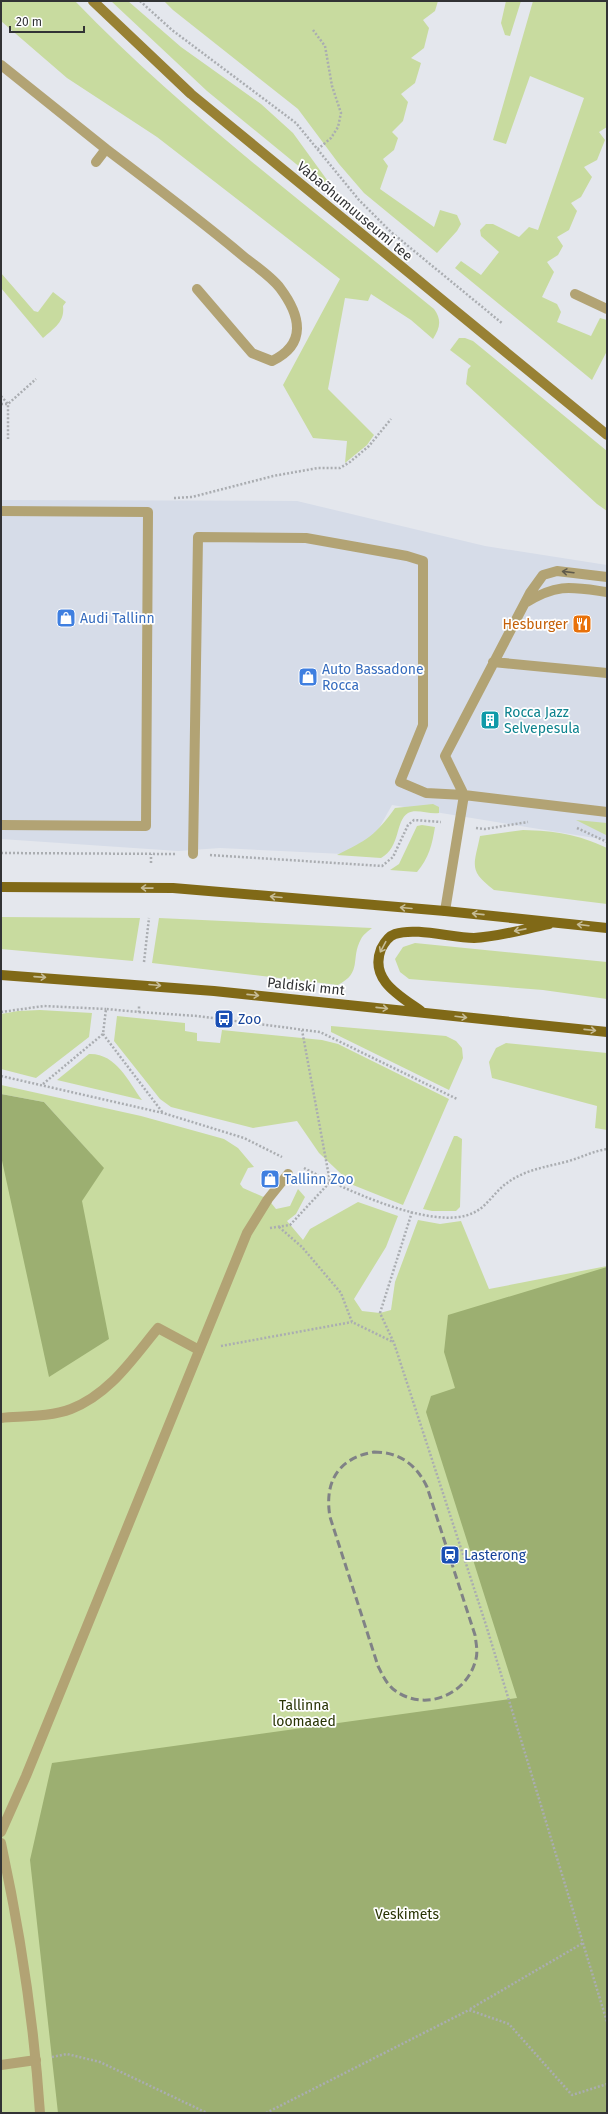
<svg xmlns="http://www.w3.org/2000/svg" width="608" height="2114" viewBox="0 0 608 2114" font-family="'Fira Sans',sans-serif">
<style>
.built{fill:#d6dce8}
.green{fill:#c8db9f}
.forest{fill:#9caf71}
.lines{fill:none;stroke-linecap:round;stroke-linejoin:round}
.path{stroke:#aaadb1;stroke-width:2.5;stroke-dasharray:2 2;stroke-linecap:butt}
.lane{stroke:#b2a374;stroke-width:10}
.street{stroke:#b2a374;stroke-width:10}
.secondary{stroke:#988134;stroke-width:10}
.primary{stroke:#806917;stroke-width:10}
.rail{stroke:#808286;stroke-width:3;stroke-dasharray:8 4;stroke-linecap:butt}
.oneway{stroke:#5f5a4b}
.oneway2{stroke:#c6bc97}
.labels{text-anchor:middle;stroke-width:3.5;stroke-linejoin:round;paint-order:stroke}
.street-label{font-size:14px;fill:#323335;stroke:#fff}
.shop-label{font-size:14px;fill:#366cbe;stroke:#fff;text-anchor:start}
.food-label{font-size:14px;fill:#c56008;stroke:#fff;text-anchor:end}
.culture-label{font-size:14px;fill:#0d838f;stroke:#fff;text-anchor:start}
.transit-label{font-size:14px;fill:#164399;stroke:#fff;text-anchor:start}
.park-label{font-size:14px;fill:#293404;stroke:#fff}
</style>
<rect width="100%" height="100%" fill="#e4e7ed"/>
<path class="built" d="M 1,500 L 297,501 L 485,546 L 607,565 L 607,840 L 392,805 L 364,855 L 220,848 L 178,851 L 1,839 Z"/>
<path class="green" d="M 1,1 L 75,1 C 184,114 312,209 434,309 C 442,320 440,328 433,339 L 411,320 L 371,294 L 368,301 L 345,298 L 328,389 L 374,435 L 367,445 L 345,463 L 347,441 L 313,438 L 283,385 L 340,279 L 157,137 L 67,78 L 1,21 Z
M 111,1 L 128,1 L 181,47 L 261,104 L 293,133 L 330,184 L 329,191 L 207,91 Z
M 164,1 L 438,1 L 435,11 L 423,20 L 429,28 L 424,48 L 411,58 L 421,63 L 415,83 L 401,94 L 408,102 L 403,121 L 392,132 L 398,138 L 394,150 L 383,159 L 388,166 L 380,189 L 434,227 L 440,210 L 457,215 L 461,224 L 457,231 L 437,253 L 364,193 L 339,164 L 298,109 L 173,10 Z
M 506,1 L 521,1 L 510,36 L 505,35 L 501,23 Z
M 533,1 L 607,1 L 607,127 L 599,132 L 605,140 L 597,160 L 584,167 L 592,177 L 581,197 L 571,203 L 577,211 L 569,230 L 557,237 L 563,246 L 558,255 L 547,262 L 554,272 L 542,297 L 557,304 L 561,312 L 557,322 L 591,336 L 600,318 L 607,320 L 607,351 L 592,380 L 455,268 L 461,261 L 481,275 L 499,252 L 481,236 L 480,230 L 486,224 L 493,224 L 519,237 L 529,227 L 538,230 L 584,98 L 530,76 L 506,144 L 493,140 Z
M 1,273 L 34,311 L 38,312 L 53,292 L 66,302 L 63,306 C 65,322 54,328 43,338 L 1,288 Z
M 459,338 L 465,338 L 473,341 L 607,451 L 607,511 L 597,504 L 466,384 L 468,369 L 471,366 L 450,350 Z
M 433,804 L 439,807 L 439,813 C 430,815 416,808 408,813 C 395,821 401,847 381,858 L 337,855 C 367,840 375,836 395,808 Z
M 576,820 L 607,823 L 607,835 L 606,835 Z
M 422,825 L 435,827 C 432,845 429,858 417,872 L 390,870 L 399,864 L 417,826 Z
M 523,830 C 556,831 577,834 607,848 L 607,904 L 494,890 C 468,870 474,866 480,836 Z
M 1,917 L 140,918 L 133,961 L 1,949 Z
M 159,918 L 372,928 C 368,931 363,935 361,939 C 350,959 363,972 338,985 L 152,963 Z
M 415,943 L 607,962 L 607,999 L 543,990 L 409,979 L 400,972 L 395,959 L 403,947 Z
M 40,1010 L 92,1013 L 89,1037 L 36,1078 L 1,1069 L 1,1014 L 18,1011 Z
M 117,1016 L 185,1023 L 185,1031 L 197,1033 L 197,1041 L 220,1043 L 222,1030 L 322,1040 L 338,1044 L 449,1099 L 403,1205 L 353,1185 L 319,1153 L 297,1121 L 253,1128 L 171,1107 L 160,1099 L 114,1041 Z
M 331,1026 L 446,1036 L 456,1041 L 462,1048 L 463,1058 L 449,1090 L 331,1032 Z
M 506,1043 L 607,1053 L 607,1130 L 595,1128 L 597,1106 L 492,1078 L 489,1062 L 496,1048 Z
M 89,1054 C 116,1053 128,1081 142,1100 L 57,1080 Z
M 1,1085 L 141,1116 L 224,1139 L 238,1148 L 254,1167 L 248,1168 L 240,1184 L 243,1188 L 268,1199 L 276,1209 L 290,1206 L 298,1189 L 305,1197 L 296,1214 L 287,1221 L 303,1240 L 310,1229 L 358,1202 L 398,1216 L 386,1247 L 354,1299 L 362,1311 L 380,1313 L 391,1310 L 395,1282 L 418,1220 L 440,1224 L 461,1221 L 489,1289 L 607,1266 L 607,2113 L 1,2113 L 1,1156 L 91,1154 L 44,1102 L 1,1094 Z
M 454,1136 L 457,1136 L 462,1139 L 460,1207 L 456,1211 L 432,1211 L 423,1209 Z"/>
<path class="forest" d="M 1,1094 L 44,1102 L 104,1168 L 82,1201 L 109,1339 L 49,1377 L 1,1156 Z
M 607,1267 L 607,2113 L 58,2113 L 30,1860 L 52,1763 L 517,1698 L 426,1412 L 431,1396 L 455,1388 L 444,1352 L 448,1315 Z"/>
<g class="lines">
<path class="path" d="M 140,1 L 172,30 L 296,123 L 359,200 L 391,232 L 503,324
M 313,30 L 325,46 L 332,86 L 341,113 L 338,127 L 331,138 L 318,149
M 1,396 L 8,404 L 8,439
M 1,404 L 8,404 L 36,379
M 174,498 L 192,497 L 273,476 L 318,468 L 340,468 L 350,462 L 369,446 L 391,419
M 476,828 L 485,829 L 528,822
M 577,828 L 607,842
M 1,853 L 175,854
M 210,855 L 382,866 L 393,857 L 408,825 L 414,820 L 441,822
M 151,863 L 151,854
M 144,962 L 149,918
M 1,1012 L 44,1006 L 106,1009
M 139,1012 L 197,1016 L 320,1032 L 457,1099
M 103,1034 L 163,1113
M 1,1076 L 163,1113 L 244,1138 L 282,1157
M 43,1084 L 103,1034 L 106,1009 L 139,1012 L 139,1005
M 304,1168 C 342,1188 433,1232 473,1213 C 487,1207 495,1191 507,1183 C 526,1169 547,1167 569,1161 C 582,1157 594,1151 607,1149
M 412,1212 L 380,1313 L 394,1343 L 486,1625 L 607,2022
M 279,1227 L 302,1247 L 341,1293 L 352,1322 L 393,1342
M 270,1228 L 290,1225 L 330,1182 L 302,1030
M 221,1346 L 352,1322
M 470,2009 L 583,1943
M 52,2057 L 67,2054 L 100,2062 L 207,2113
M 266,2113 L 469,2010 L 509,2024 L 572,2095 L 607,2084"/>
<path class="lane" d="M 1,65 L 106,149
M 96,162 L 106,149 C 152,184 199,219 243,256 C 255,266 271,276 280,288 C 301,316 307,344 272,361 L 252,353 L 197,289
M 575,294 L 607,309
M 1,511 L 148,512 L 146,826 L 1,825
M 525,603 C 558,583 571,587 607,592
M 493,662 L 607,673
M 193,854 L 198,537 L 306,538 L 407,556 L 423,561 L 423,725 L 400,782 L 426,793 L 464,795 L 607,812
M 445,911 L 464,795 L 445,756 L 530,593 L 543,575 L 557,571 L 607,577
M 1,1418 C 24,1416 50,1417 71,1409 C 110,1394 133,1358 158,1328 L 199,1350
M 1,2065 L 36,2060"/>
<path class="street" d="M 1,1832 L 26,1776 L 247,1233 L 268,1199 L 288,1174
M 1,1843 C 20,1931 34,2023 40,2113"/>
<path class="secondary" d="M 93,1 L 191,94 L 607,435"/>
<path class="primary" d="M 1,887 L 173,888 L 445,911 L 607,928
M 1,975 L 214,991 L 607,1032
M 421,1011 C 400,996 369,980 381,949 C 384,943 389,936 395,934 C 416,927 452,938 474,938 C 499,937 524,929 549,924"/>
<path class="rail" d="M 374,1452 C 399,1452 416,1464 427,1487 L 475,1635 C 476,1643 478,1651 476,1659 C 467,1696 423,1713 393,1689 C 386,1683 382,1674 378,1666 L 330,1517 C 324,1482 338,1458 374,1452 Z"/>
</g>
<defs><path id="oneway-shaft" d="M-6 0H5M1.5-3L5.5 0L1.5 3" fill="none" stroke-width="1.6" stroke-linecap="round" stroke-linejoin="round"/></defs>
<use class="oneway" href="#oneway-shaft" transform="translate(568 572) rotate(-173)"/>
<g class="oneway2">
<use href="#oneway-shaft" transform="translate(147 888) rotate(-179)"/>
<use href="#oneway-shaft" transform="translate(276 897) rotate(-175)"/>
<use href="#oneway-shaft" transform="translate(406 908) rotate(-175)"/>
<use href="#oneway-shaft" transform="translate(478 914) rotate(-174)"/>
<use href="#oneway-shaft" transform="translate(583 925) rotate(-173)"/>
<use href="#oneway-shaft" transform="translate(520 930) rotate(169)"/>
<use href="#oneway-shaft" transform="translate(383 947) rotate(118)"/>
<use href="#oneway-shaft" transform="translate(40 977) rotate(4)"/>
<use href="#oneway-shaft" transform="translate(155 985) rotate(5)"/>
<use href="#oneway-shaft" transform="translate(253 995) rotate(6)"/>
<use href="#oneway-shaft" transform="translate(382 1008) rotate(6)"/>
<use href="#oneway-shaft" transform="translate(461 1017) rotate(7)"/>
<use href="#oneway-shaft" transform="translate(590 1030) rotate(6)"/>
</g>
<defs>
<g id="shop-square" transform="scale(1)"><rect x="-9" y="-9" width="18" height="18" rx="4" fill="#3f7fe0" stroke="#fff"/><path d="M-5-2.5h2.3a2.7 3.5 0 0 1 5.4 0H5L5.5 6h-11ZM-1.5-2.5h3a1.5 2.3 0 0 0-3 0Z" fill="#fff"/></g>
<g id="restaurant-square" transform="scale(1)"><rect x="-9" y="-9" width="18" height="18" rx="4" fill="#e8710a" stroke="#fff"/><path d="M-5-6h1v4h1v-4h1v4h1v-4h1v5L-1.5 .5V6h-2V.5L-5-1ZM5-6V6H3V1.5H1.5Q1.5-4 5-6Z" fill="#fff"/></g>
<g id="building-square" transform="scale(1)"><rect x="-9" y="-9" width="18" height="18" rx="4" fill="#0f9aa8" stroke="#fff"/><path d="M-4-6H4V6H1V3H-1V6H-4ZM-2.5-4.3h1.7v1.8h-1.7ZM.8-4.3h1.7v1.8H.8ZM-2.5-1h1.7V.8h-1.7ZM.8-1h1.7V.8H.8Z" fill="#fff"/></g>
<g id="bus-square" transform="scale(1)"><rect x="-9" y="-9" width="18" height="18" rx="4" fill="#1a4fb4" stroke="#fff"/><path d="M-5-6H5V4H4V6H2V4H-2V6H-4V4H-5ZM-3.5-4V0h7V-4ZM-3.5 1.2v1.5H-2V1.2ZM2 1.2v1.5H3.5V1.2Z" fill="#fff"/></g>
<g id="station-square" transform="scale(1)"><rect x="-9" y="-9" width="18" height="18" rx="4" fill="#1a4fb4" stroke="#fff"/><path d="M-3-6H3Q5-6 5-4V2Q5 4 3 4L4.5 6H3L1.5 4h-3L-3 6H-4.5L-3 4Q-5 4-5 2V-4Q-5-6-3-6ZM-3.5-4v3h7v-3ZM-3.5 1v1.5H-2V1ZM2 1v1.5H3.5V1Z" fill="#fff"/></g>
</defs>
<g fill-rule="evenodd">
<use href="#shop-square" x="66" y="618"/>
<use href="#restaurant-square" x="582" y="624"/>
<use href="#shop-square" x="308" y="677"/>
<use href="#building-square" x="490" y="720"/>
<use href="#bus-square" x="224" y="1019"/>
<use href="#shop-square" x="270" y="1179"/>
<use href="#station-square" x="450" y="1555"/>
</g>
<g class="labels">
<g class="street-label">
<text transform="translate(355 211) rotate(40)" y="5">Vabaõhumuuseumi tee</text>
<text transform="translate(306 986) rotate(6)" y="5">Paldiski mnt</text>
</g>
<g class="shop-label">
<text x="80" y="623">Audi Tallinn</text>
<text x="322" y="674">Auto Bassadone<tspan x="322" dy="16">Rocca</tspan></text>
<text x="284" y="1184">Tallinn Zoo</text>
</g>
<g class="food-label">
<text x="568" y="629">Hesburger</text>
</g>
<g class="culture-label">
<text x="504" y="717">Rocca Jazz<tspan x="504" dy="16">Selvepesula</tspan></text>
</g>
<g class="transit-label">
<text x="238" y="1024">Zoo</text>
<text x="464" y="1560">Lasterong</text>
</g>
<g class="park-label">
<text x="304" y="1710">Tallinna<tspan x="304" dy="16">loomaaed</tspan></text>
<text x="407" y="1919">Veskimets</text>
</g>
</g>
<rect width="608" height="2114" fill="none" stroke="#323335" stroke-width="4"/>
<path d="M10 26v6h74v-6" fill="none" stroke="#323335" stroke-width="2"/>
<text x="16" y="26" font-size="12" fill="#323335" stroke="#ffffff" stroke-width="3" paint-order="stroke">20 m</text>
</svg>
